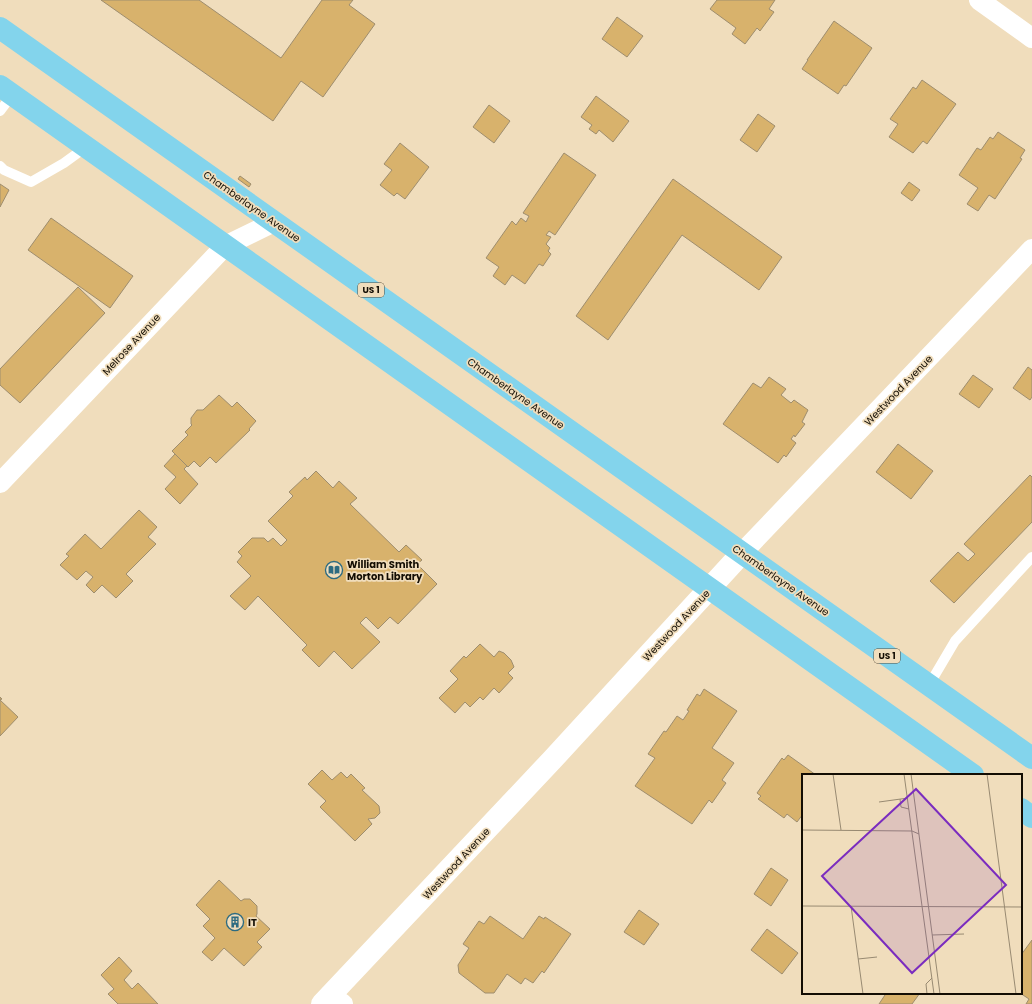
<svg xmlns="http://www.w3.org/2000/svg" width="1032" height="1004" viewBox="0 0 1032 1004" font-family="Poppins,sans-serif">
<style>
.building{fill:#d8b26c;stroke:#9e8d6e}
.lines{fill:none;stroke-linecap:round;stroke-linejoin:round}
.lane{stroke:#fff;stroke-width:10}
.street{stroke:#fff;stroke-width:20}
.secondary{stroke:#fff;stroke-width:22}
.primary{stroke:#83d4ec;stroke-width:22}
.labels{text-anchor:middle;stroke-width:3.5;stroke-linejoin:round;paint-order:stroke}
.shield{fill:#f0ddbc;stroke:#554b3a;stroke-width:1}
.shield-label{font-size:9px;font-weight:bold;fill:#130d03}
.street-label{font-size:10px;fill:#130d03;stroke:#f0ddbc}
.poi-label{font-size:10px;font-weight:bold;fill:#130d03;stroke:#f0ddbc;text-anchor:start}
.inset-road{fill:none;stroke:#988a72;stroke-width:1}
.view{fill:#7b2cbf;fill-opacity:0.15;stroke:#7b2cbf;stroke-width:2}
.inset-edge{fill:none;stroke:#130d03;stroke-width:2}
</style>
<rect width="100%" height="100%" fill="#f0ddbc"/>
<path class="building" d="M 101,0 L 199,0 L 281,58 L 322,0 L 353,0 L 349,5 L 375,24 L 323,97 L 301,81 L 273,121 Z
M 717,0 L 775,0 L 769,9 L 774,12 L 760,31 L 757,28 L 745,44 L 732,34 L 736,28 L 710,9 Z
M 617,17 L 643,36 L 627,57 L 602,39 Z
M 834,21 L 872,48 L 846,86 L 844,85 L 838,94 L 802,69 L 808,60 L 807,60 Z
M 922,80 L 956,104 L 927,144 L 923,141 L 913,153 L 889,137 L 898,124 L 890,119 L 913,87 L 916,89 Z
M 596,96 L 629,121 L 613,142 L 599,130 L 596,134 L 589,129 L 592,125 L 581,117 Z
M 489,105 L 510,121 L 494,143 L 473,127 Z
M 758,114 L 775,126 L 757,152 L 740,140 Z
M 998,132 L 1025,150 L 1020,158 L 1022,159 L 995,199 L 989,195 L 978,211 L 967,204 L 978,188 L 959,175 L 977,148 L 981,150 L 990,137 L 993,139 Z
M 400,143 L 429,167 L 405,199 L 397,193 L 394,196 L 380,185 L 392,170 L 384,164 Z
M 564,153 L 596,175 L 555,235 L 549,231 L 546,235 L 551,237 L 546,244 L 550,248 L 548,251 L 551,254 L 543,266 L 539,264 L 525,284 L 512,275 L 505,285 L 493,276 L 499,267 L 486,258 L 512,221 L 516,225 L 521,218 L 526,222 L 529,216 L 523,213 Z
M 240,176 L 251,184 L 249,187 L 238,179 Z
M 673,179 L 782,257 L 759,290 L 682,235 L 608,340 L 576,316 Z
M 909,182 L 920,190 L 912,201 L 901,193 Z
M 0,184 L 9,190 L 0,207 Z
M 51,218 L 133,276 L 110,308 L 28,250 Z
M 78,287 L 105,313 L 20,403 L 0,385 L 0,369 Z
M 1028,367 L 1032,370 L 1032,397 L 1030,400 L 1013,388 Z
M 973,375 L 993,389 L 979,408 L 959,394 Z
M 769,377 L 786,389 L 781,395 L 791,403 L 794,400 L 808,410 L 802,422 L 805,424 L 795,437 L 794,435 L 791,439 L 796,443 L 786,457 L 784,455 L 778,463 L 723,424 L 753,383 L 761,388 Z
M 219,395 L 232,407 L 237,402 L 256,421 L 249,429 L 250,430 L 216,463 L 210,457 L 200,467 L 194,461 L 188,467 L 172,451 L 188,435 L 185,432 L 192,425 L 191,424 L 191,418 L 197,410 L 203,410 Z
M 898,444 L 933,471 L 911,499 L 876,472 Z
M 175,454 L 187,466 L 184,469 L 198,484 L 180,504 L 165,489 L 176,477 L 164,466 Z
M 316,471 L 333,488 L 339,481 L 357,498 L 350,504 L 399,552 L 406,545 L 422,560 L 417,564 L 437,584 L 398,624 L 390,617 L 378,629 L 366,617 L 360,623 L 380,642 L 352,669 L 334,651 L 319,667 L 302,650 L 307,645 L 258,596 L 245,610 L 230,596 L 251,576 L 237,562 L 242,556 L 238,552 L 252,538 L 264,538 L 268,542 L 273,538 L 281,546 L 287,540 L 268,521 L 293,496 L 289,492 L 305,477 L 307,480 Z
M 1030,475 L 1032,477 L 1032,522 L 954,603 L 930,581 L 958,552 L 968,561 L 975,554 L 964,544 Z
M 139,510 L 157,527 L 148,537 L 156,544 L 126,574 L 133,581 L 116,598 L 102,585 L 94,593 L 86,585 L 93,577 L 86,571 L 77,580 L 60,565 L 69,556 L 66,554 L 85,534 L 101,549 Z
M 480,644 L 494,657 L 499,651 L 504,653 L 511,660 L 514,667 L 508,673 L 513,678 L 499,693 L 494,688 L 483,700 L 480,697 L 470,707 L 465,702 L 455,713 L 439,698 L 458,679 L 450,671 L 464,656 L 466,658 Z
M 704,689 L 737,711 L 712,748 L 734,763 L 722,780 L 726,783 L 712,803 L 709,800 L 692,824 L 635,786 L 655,758 L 648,754 L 664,731 L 666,732 L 677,716 L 683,720 L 689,711 L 687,710 L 697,694 L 700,696 Z
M 0,697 L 2,699 L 0,700 L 18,717 L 0,736 Z
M 788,755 L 816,775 L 803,775 L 803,814 L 797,822 L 787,814 L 784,818 L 758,799 L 761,796 L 757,793 L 782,758 L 784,760 Z
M 322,770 L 332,780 L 341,772 L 347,778 L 351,774 L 365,788 L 362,790 L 379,806 L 380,813 L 375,818 L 368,819 L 372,824 L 355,841 L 320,807 L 326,801 L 308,784 Z
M 771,868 L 788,880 L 771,906 L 754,894 Z
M 219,880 L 241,901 L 244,899 L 250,899 L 257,906 L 257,914 L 256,916 L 270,929 L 257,942 L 262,947 L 244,966 L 224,948 L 212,961 L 202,952 L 215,938 L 203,926 L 210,919 L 196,905 Z
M 639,910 L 659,924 L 644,945 L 624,932 Z
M 490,916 L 523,939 L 539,916 L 544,919 L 545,917 L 571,934 L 544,973 L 542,971 L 533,983 L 525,978 L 521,984 L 507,974 L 494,993 L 485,993 L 459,973 L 458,965 L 469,948 L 463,944 L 479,921 L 484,924 Z
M 767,929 L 798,953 L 782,974 L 751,950 Z
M 1032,940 L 1032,1004 L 1026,1004 L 1029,999 L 1020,993 L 1021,955 Z
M 119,957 L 132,971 L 124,980 L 132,989 L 138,983 L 158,1004 L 118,1004 L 108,994 L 114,989 L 101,975 Z
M 882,993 L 920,993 L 912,1004 L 879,1004 L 885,995 Z"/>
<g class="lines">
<path class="lane" d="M 0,111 L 12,95
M 0,166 L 4,170 L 31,182 L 64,163 L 86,147
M 929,685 L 955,641 L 1032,557"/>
<path class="street" d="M 979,0 L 1032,38
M 0,483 L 225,246 L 274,222
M 742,553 L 1032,249
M 330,995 L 343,1004"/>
<path class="secondary" d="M 322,1004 L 552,760 L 742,553"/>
<path class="primary" d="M 0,28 L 1032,758
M 0,86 L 973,775
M 1021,809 L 1032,817"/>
</g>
<defs>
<g id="library-ring" transform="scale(0.9)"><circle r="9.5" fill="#f0ddbc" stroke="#2d6b81" stroke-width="1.5"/><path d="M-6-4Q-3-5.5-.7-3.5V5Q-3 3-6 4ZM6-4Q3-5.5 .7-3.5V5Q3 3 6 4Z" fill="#2d6b81"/></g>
<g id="building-ring" transform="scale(0.9)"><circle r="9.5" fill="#f0ddbc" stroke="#2d6b81" stroke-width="1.5"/><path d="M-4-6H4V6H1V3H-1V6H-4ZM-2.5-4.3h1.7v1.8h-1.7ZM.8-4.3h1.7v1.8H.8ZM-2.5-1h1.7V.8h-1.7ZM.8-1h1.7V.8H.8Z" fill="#2d6b81"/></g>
</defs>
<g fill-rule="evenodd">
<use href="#library-ring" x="334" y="570"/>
<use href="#building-ring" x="235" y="922"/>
</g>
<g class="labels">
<g class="shield">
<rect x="358" y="283" width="26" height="14" rx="3"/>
<rect x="874" y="649" width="26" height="14" rx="3"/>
</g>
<g class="shield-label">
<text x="371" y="293">US 1</text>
<text x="887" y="659">US 1</text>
</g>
<g class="street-label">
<text transform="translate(252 206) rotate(35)" y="4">Chamberlayne Avenue</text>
<text transform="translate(131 344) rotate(-47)" y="4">Melrose Avenue</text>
<text transform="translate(898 390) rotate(-46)" y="4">Westwood Avenue</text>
<text transform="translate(516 393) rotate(35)" y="4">Chamberlayne Avenue</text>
<text transform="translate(781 580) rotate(35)" y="4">Chamberlayne Avenue</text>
<text transform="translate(676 625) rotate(-47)" y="4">Westwood Avenue</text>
<text transform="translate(456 863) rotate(-47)" y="4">Westwood Avenue</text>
</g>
<g class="poi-label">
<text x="347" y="568">William Smith<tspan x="347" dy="12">Morton Library</tspan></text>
<text x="248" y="926">IT</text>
</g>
</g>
<g transform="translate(802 774)">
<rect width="220" height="220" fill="#f0ddbc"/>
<path class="inset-road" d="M 31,0 L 39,56M 102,0 L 132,220M 109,0 L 138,220M 185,0 L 214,220M 98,25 L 99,33 L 107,35M 77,28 L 106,24M 0,56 L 110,57 L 117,60M 0,132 L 220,133M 49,132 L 61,220M 130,161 L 162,160M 56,185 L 75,183M 125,220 L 124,210 L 130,204"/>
<path class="view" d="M 114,15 L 204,111 L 110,199 L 20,102 Z"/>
<rect width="220" height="220" class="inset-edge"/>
</g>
</svg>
